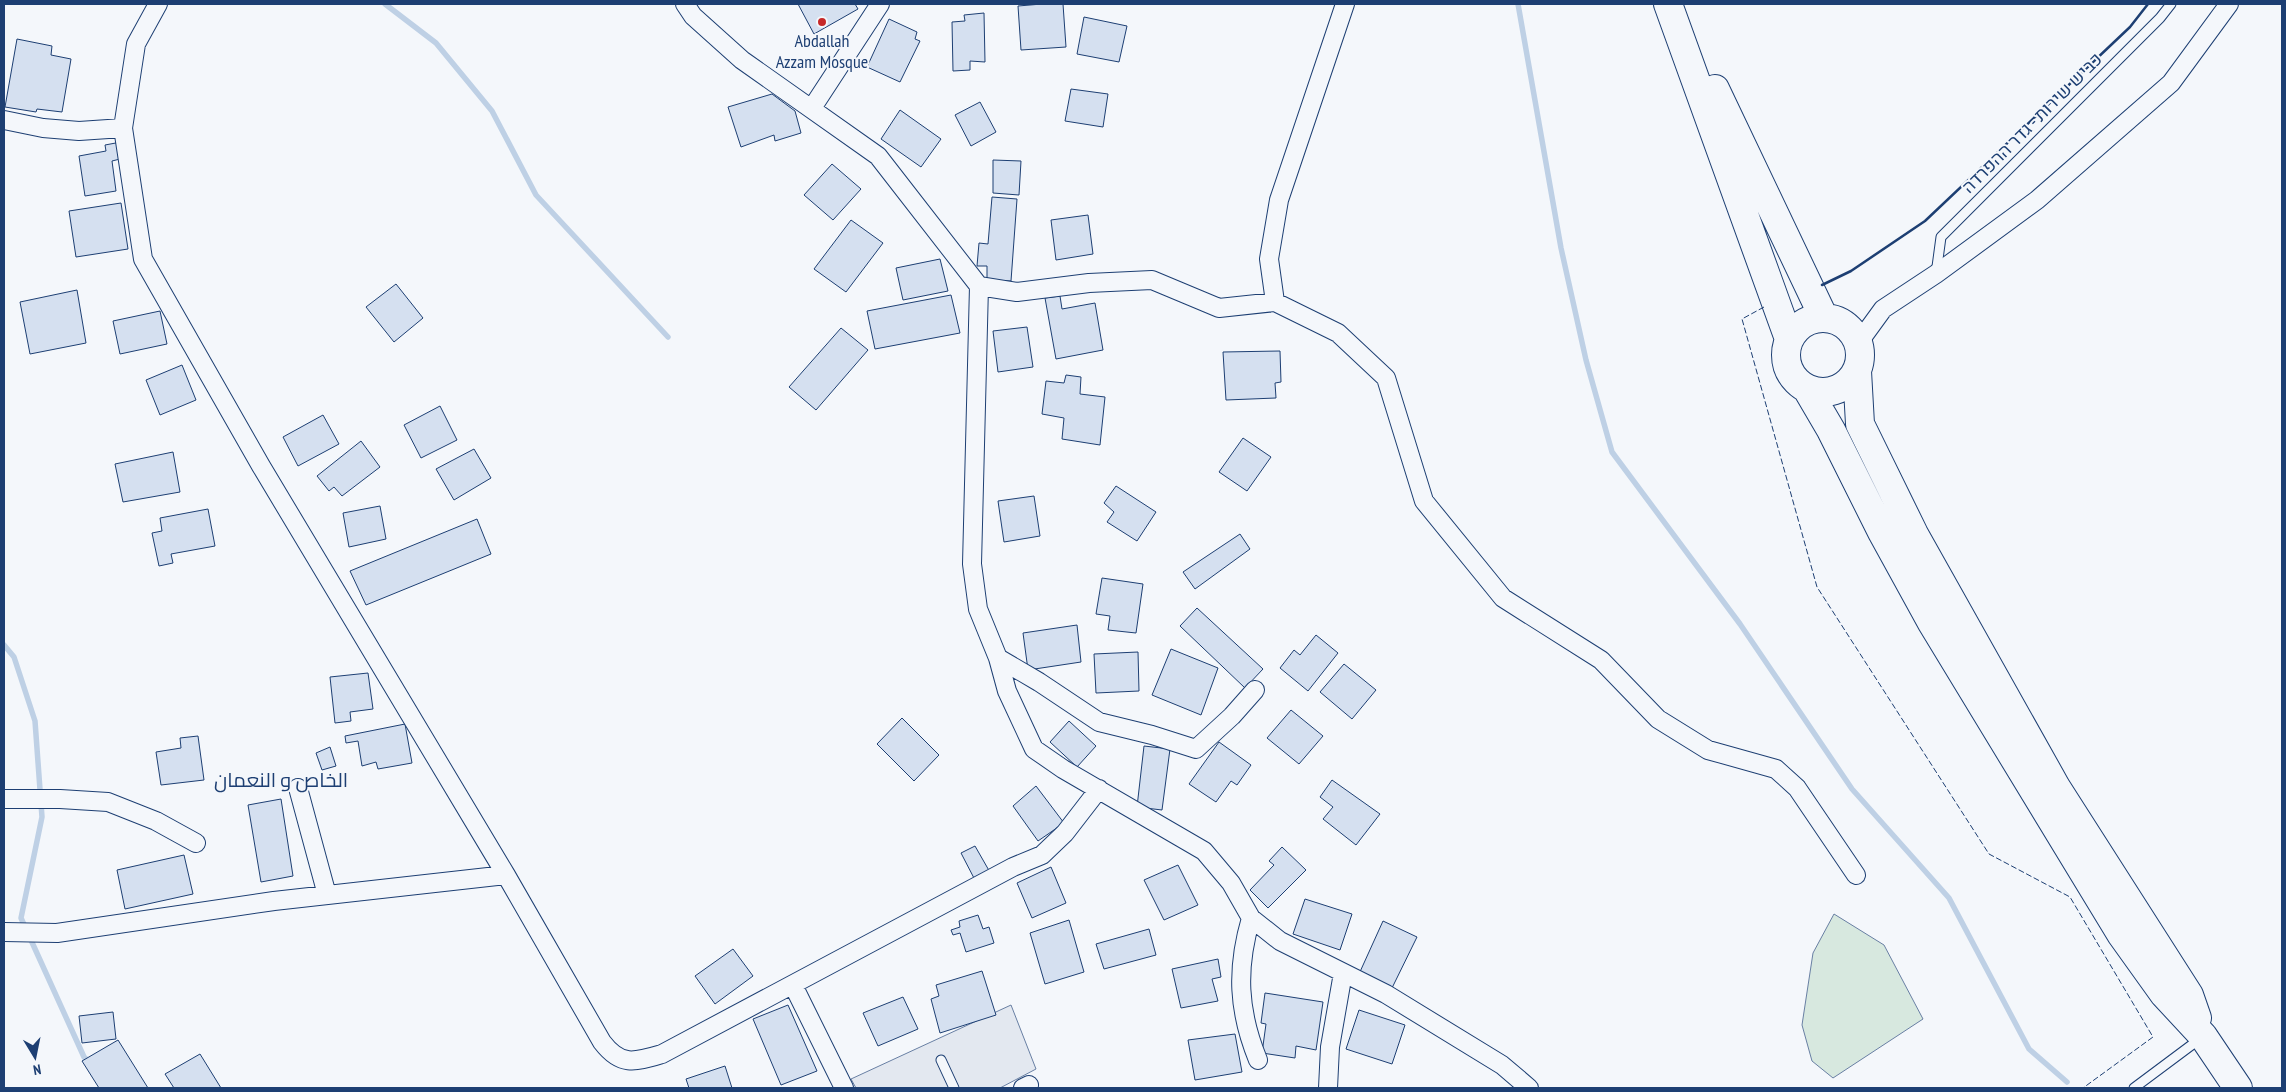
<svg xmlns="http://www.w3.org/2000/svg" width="2286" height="1092" viewBox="0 0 2286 1092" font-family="'PT Sans Narrow',Cairo,Heebo,sans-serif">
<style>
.green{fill:#d7e8df;stroke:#687fa3}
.parking{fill:#e3e8f0;stroke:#687fa3}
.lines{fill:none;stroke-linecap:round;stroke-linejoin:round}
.stream{stroke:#bed0e5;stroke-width:5.5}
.building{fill:#d5e0f0;stroke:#1d3f73}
.lane-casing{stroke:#1d3f73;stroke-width:11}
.street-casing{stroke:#1d3f73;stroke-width:20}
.primary-casing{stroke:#1d3f73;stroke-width:30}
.lane{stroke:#f4f7fb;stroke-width:9}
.street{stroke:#f4f7fb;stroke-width:18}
.primary{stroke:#f4f7fb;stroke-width:28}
.fence{stroke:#1d3f73;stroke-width:1;stroke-dasharray:6 2.5;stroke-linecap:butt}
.wall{stroke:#1d3f73;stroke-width:2.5}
.poi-dot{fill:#c62828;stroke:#f4f7fb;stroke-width:2}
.labels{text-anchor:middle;stroke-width:4;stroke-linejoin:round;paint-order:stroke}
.poi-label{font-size:18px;fill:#1d3f73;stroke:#f4f7fb}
.street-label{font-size:18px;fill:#1d3f73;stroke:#f4f7fb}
.quarter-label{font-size:20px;fill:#1d3f73;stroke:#f4f7fb}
</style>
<rect width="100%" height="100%" fill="#f4f7fb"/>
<path class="green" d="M 1834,914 L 1884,945 L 1923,1019 L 1833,1078 L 1812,1061 L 1802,1025 L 1813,953 Z"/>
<path class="parking" d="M 1011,1005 L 1036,1069 L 1000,1088 L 856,1088 L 851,1079 Z"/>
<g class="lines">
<path class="stream" d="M 385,4 L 436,43 L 492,111 L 536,195 L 668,337
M 1518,4 L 1561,248 L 1586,360 L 1612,452 L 1740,624 L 1852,789 L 1949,898 L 2029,1049 L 2067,1082
M 4,645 L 14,657 L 35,721 L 42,817 L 21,918 L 84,1057 L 90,1063"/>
</g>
<path class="building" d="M 798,4 L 855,4 L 858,9 L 814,34 Z
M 1042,4 L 1063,4 L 1066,47 L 1021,50 L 1018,6 Z
M 984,13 L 985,62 L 970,61 L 970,70 L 953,71 L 952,22 L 965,21 L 964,15 Z
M 1084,17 L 1127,26 L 1119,62 L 1077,54 Z
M 889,19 L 917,32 L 915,39 L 920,41 L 900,82 L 867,67 Z
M 17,39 L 52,46 L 51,55 L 71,59 L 62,112 L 37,109 L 36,112 L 5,107 Z
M 1071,89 L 1108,94 L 1103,127 L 1065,121 Z
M 772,94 L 795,111 L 801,133 L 775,141 L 774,135 L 741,147 L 728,107 Z
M 980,102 L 996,132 L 971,146 L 955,115 Z
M 900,110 L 941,139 L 921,167 L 881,139 Z
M 121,142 L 124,158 L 112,161 L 116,191 L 85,196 L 79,156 L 106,151 L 105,145 Z
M 993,160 L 1021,161 L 1019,195 L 993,193 Z
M 832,164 L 861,189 L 833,220 L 804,195 Z
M 992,197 L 1017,199 L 1011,281 L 987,280 L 987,266 L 977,266 L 979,243 L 988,244 Z
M 121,203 L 128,249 L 76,257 L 69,211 Z
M 1088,215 L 1093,254 L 1056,260 L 1051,220 Z
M 851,220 L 883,243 L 846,292 L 814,269 Z
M 940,259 L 948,291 L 903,300 L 896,268 Z
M 396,284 L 423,318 L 394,342 L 366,307 Z
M 77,290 L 86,343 L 30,354 L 20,302 Z
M 951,295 L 960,333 L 875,349 L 867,311 Z
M 1060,296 L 1062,309 L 1095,303 L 1103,350 L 1056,359 L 1045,298 Z
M 160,311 L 167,344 L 120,354 L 113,321 Z
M 1027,327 L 1033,367 L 998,372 L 993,331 Z
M 841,328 L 868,350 L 816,410 L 789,387 Z
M 1280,351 L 1281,382 L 1275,383 L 1276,398 L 1226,400 L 1223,352 Z
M 182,365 L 196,400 L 160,415 L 146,380 Z
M 1066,375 L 1081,377 L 1080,394 L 1105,397 L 1100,445 L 1062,439 L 1064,418 L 1042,414 L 1046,381 L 1064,383 Z
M 440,406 L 457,440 L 421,458 L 404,425 Z
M 323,415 L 339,444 L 298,466 L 283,437 Z
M 1243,438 L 1271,457 L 1247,491 L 1219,472 Z
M 361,441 L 380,467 L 342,496 L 334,487 L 329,491 L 317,476 Z
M 474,449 L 491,478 L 454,500 L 436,469 Z
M 173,452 L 180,492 L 123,502 L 115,464 Z
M 1116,486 L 1156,512 L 1137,541 L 1107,522 L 1114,512 L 1104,503 Z
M 1034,496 L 1040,536 L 1004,542 L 998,501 Z
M 380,506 L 386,539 L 349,547 L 343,513 Z
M 208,509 L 215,546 L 171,554 L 173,563 L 159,566 L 152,533 L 162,531 L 160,518 Z
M 477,519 L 491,554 L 366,605 L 350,571 Z
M 1240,534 L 1250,549 L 1195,589 L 1183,572 Z
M 1102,578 L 1143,584 L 1136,633 L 1108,630 L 1110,616 L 1096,614 Z
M 1197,608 L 1263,669 L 1245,688 L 1180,626 Z
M 1077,625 L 1081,662 L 1028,670 L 1023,633 Z
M 1316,635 L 1338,653 L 1308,691 L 1280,668 L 1294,650 L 1300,655 Z
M 1171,649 L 1218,668 L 1201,715 L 1152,695 Z
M 1138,652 L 1139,691 L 1096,693 L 1094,654 Z
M 1344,664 L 1376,690 L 1352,719 L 1320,692 Z
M 368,673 L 373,709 L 350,712 L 351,721 L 335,723 L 330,677 Z
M 1291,710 L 1323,736 L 1299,764 L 1267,738 Z
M 902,718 L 939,755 L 914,781 L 877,744 Z
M 1069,721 L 1096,746 L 1077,767 L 1050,742 Z
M 405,724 L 412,763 L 378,769 L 376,762 L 362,766 L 358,741 L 346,743 L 345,736 Z
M 198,736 L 204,780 L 161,785 L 156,752 L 181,748 L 180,738 Z
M 1219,742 L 1251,765 L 1237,785 L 1231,781 L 1216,802 L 1189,784 Z
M 1144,746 L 1170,749 L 1162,810 L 1137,807 Z
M 330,747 L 336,766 L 322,770 L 316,753 Z
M 1332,780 L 1380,814 L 1356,845 L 1323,819 L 1333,807 L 1320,797 Z
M 1036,786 L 1064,823 L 1038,841 L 1013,806 Z
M 281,799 L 293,876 L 261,882 L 248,805 Z
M 975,846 L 991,874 L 976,882 L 961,853 Z
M 1282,847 L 1306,870 L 1268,908 L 1250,890 L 1274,865 L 1269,861 Z
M 184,855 L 193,894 L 125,909 L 117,870 Z
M 1178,865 L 1198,905 L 1164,920 L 1144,880 Z
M 1051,867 L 1066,903 L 1032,918 L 1017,883 Z
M 1305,899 L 1352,914 L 1340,950 L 1293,934 Z
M 978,915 L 983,929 L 989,927 L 994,943 L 966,952 L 960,933 L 953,935 L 951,930 L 960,927 L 959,921 Z
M 1069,920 L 1084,972 L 1045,984 L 1030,933 Z
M 1383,921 L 1417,937 L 1392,988 L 1359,974 Z
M 1149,929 L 1156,955 L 1104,969 L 1096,944 Z
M 733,949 L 753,976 L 715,1004 L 695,976 Z
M 1218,959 L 1221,977 L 1212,979 L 1218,1001 L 1181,1008 L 1172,969 Z
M 982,971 L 996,1015 L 940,1033 L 931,999 L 939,996 L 936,985 Z
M 1265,993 L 1323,1002 L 1316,1050 L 1296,1046 L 1295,1058 L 1262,1053 L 1266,1024 L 1261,1023 Z
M 903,997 L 918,1029 L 878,1046 L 863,1013 Z
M 788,1005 L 817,1071 L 781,1085 L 753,1019 Z
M 1359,1010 L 1405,1025 L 1392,1064 L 1346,1049 Z
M 113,1012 L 116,1039 L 82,1043 L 79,1016 Z
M 1235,1034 L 1242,1072 L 1195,1080 L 1188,1040 Z
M 118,1040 L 148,1088 L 99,1088 L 82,1061 Z
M 200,1054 L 221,1088 L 174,1088 L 165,1074 Z
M 725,1066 L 732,1088 L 689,1088 L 686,1079 Z"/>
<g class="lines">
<g class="lane-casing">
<path id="lane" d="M 1936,274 L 1941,237 L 2160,18 L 2171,4
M 941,1060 L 954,1088
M 2134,1088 L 2201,1038"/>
</g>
<g class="street-casing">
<path id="street" d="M 158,4 L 136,44 L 123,128 L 143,259 L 261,466 L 506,875 L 602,1042 C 621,1067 635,1062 662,1054 L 1013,867 L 1042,855 L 1065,833 L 1099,789
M 685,4 L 693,16 L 742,60 L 878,156 L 979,286 L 1017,292 L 1089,283 L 1152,280 L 1219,308 L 1275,302 L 1269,259 L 1279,200 L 1345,4
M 812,108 L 880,4
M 4,120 L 43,128 L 79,131 L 123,128
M 979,286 L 972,564 L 978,609 L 998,658 L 1007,691 L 1034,749 L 1063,769 L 1204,851 L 1231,883 L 1251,918 L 1280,941 L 1386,994 L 1502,1065 L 1529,1088
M 1275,302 L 1338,333 L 1386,378 L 1424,501 L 1503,598 L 1601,660 L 1658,719 L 1708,750 L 1776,769 L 1797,788 L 1856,875
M 1859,342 L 1883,309 L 1936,274 L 2037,200 L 2171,83 L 2229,4
M 998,658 L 1039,682 L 1099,722 L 1152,735 L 1196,749 L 1232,716 L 1255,690
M 298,788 L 327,895
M 4,799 L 60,799 L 108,802 L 156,821 L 196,843
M 1251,918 C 1236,969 1238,1011 1258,1060
M 4,932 L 57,933 L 274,901 L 506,875
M 793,985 L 844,1088
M 1023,1088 L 1029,1085
M 1328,1088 L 1330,1047 L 1343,973"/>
</g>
<g class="primary-casing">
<path id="primary" d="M 1668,4 L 1789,339
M 1715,89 L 1824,318
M1786 355a37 37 0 1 1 74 0a37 37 0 1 1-74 0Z
M 1857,371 L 1860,424 L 1914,534 L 2056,787 L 2189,995 L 2197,1018
M 1807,389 L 1831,430 L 1882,532 L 1932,623 L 2121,934 L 2164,994 L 2203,1036 L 2238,1088"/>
</g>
<use href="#lane" class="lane"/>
<use href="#street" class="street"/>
<use href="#primary" class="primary"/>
<path class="fence" d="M 1764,307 L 1742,319 L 1817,587 L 1989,854 L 2070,897 L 2153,1037 L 2083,1088"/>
<path class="wall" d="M 1822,285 L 1851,271 L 1925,221 L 2130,27 L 2148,4"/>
</g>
<circle class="poi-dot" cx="822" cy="22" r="5"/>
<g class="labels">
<g class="poi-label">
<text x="822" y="47">Abdallah<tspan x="822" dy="21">Azzam Mosque</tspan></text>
</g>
<g class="street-label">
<text transform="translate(2032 123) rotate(-45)" y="6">כביש שירות - גדר ההפרדה</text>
</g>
<g class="quarter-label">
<text x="281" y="787">الخاص و النعمان</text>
</g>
</g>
<rect width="2286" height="1092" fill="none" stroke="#1d3f73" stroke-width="10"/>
<g transform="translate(35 1057) rotate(170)" stroke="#f4f7fb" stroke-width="4" paint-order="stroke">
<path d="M0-4L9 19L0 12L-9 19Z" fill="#1d3f73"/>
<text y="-8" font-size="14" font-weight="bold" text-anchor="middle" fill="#1d3f73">N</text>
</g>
</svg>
